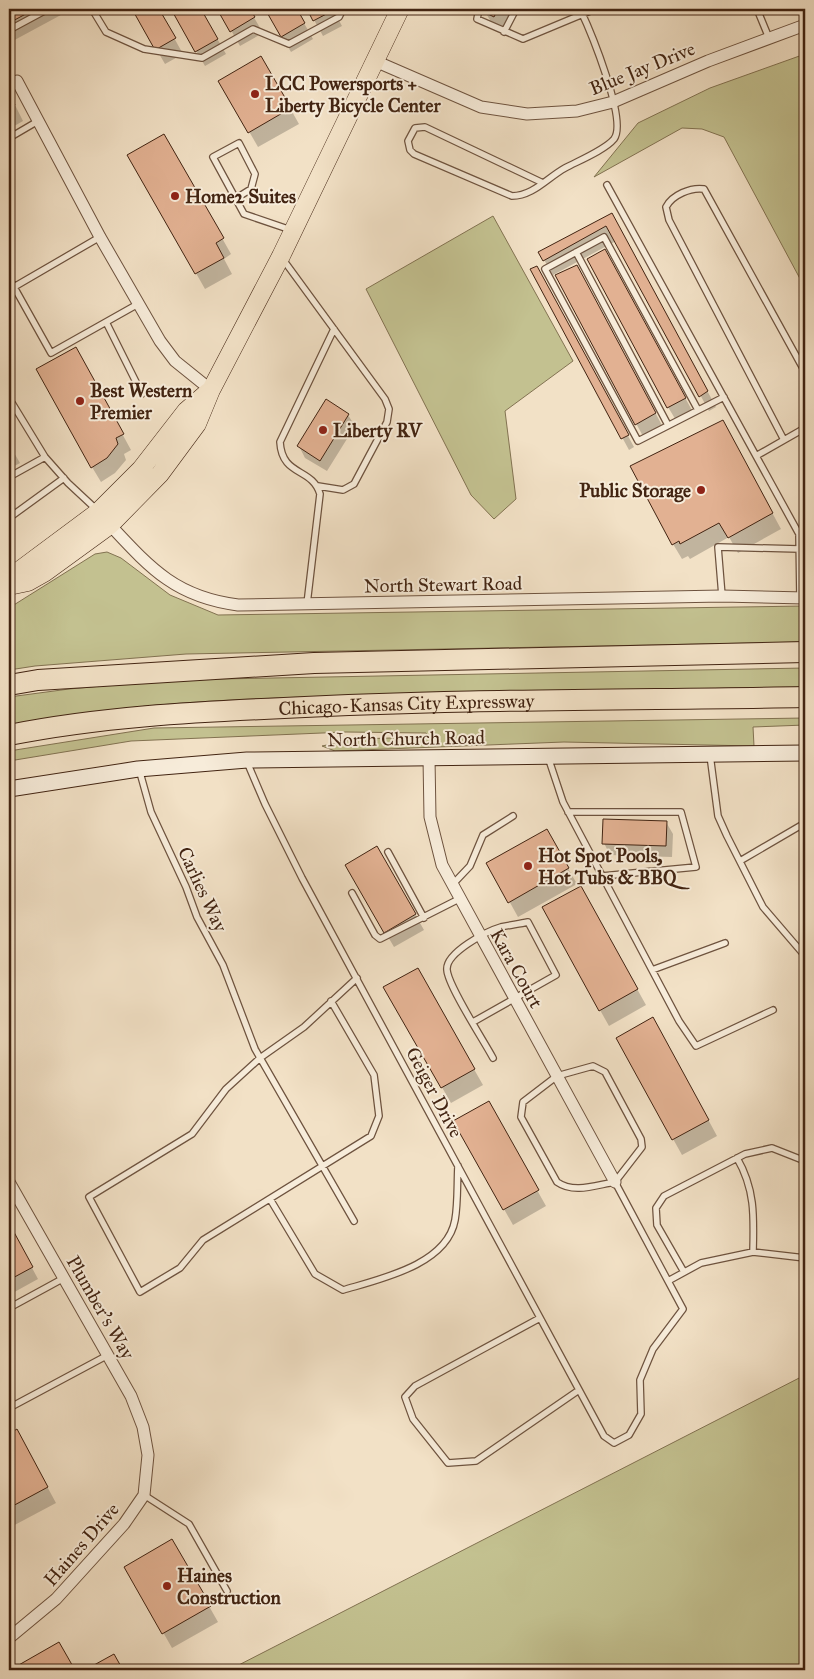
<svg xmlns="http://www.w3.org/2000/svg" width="814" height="1679" viewBox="0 0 814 1679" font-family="'IM FELL Great Primer',serif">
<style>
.green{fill:#c3c190;stroke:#827251}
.shadow{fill:#0003}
.building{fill:#e2b192;stroke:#422412}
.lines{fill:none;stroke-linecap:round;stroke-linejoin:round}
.lane-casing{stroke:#6e533f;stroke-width:8}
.street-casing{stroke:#6e533f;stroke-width:13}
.secondary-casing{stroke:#422412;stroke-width:17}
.primary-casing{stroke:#422412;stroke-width:19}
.highway-casing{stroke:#422412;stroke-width:22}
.lane{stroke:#f7ecda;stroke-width:5.5}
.street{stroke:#f7ecda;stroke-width:11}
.secondary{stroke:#f7ecda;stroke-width:15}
.primary{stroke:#f2e1c6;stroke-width:18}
.highway{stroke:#f2e1c6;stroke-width:20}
.poi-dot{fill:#8f2418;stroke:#f7ecda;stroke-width:2}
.labels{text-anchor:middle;stroke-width:4;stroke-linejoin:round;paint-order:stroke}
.street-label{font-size:19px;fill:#422412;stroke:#f7ecda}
.poi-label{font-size:19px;font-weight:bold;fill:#422412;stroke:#f7ecda;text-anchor:start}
</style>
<rect width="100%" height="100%" fill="#f2e1c6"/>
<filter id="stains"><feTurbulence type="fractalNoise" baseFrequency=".004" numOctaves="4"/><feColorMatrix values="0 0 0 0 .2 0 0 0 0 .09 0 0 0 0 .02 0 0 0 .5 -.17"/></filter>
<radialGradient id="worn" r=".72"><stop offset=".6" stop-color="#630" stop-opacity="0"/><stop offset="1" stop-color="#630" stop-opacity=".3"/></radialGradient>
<path class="green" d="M 805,54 L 805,288 L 724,137 L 702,129 L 682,128 L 594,177 L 638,123 L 710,88 Z
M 493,216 L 573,361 L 505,411 L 516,499 L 494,519 L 471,495 L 366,289 Z
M 107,552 L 121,558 L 170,595 L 218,615 L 805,606 L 805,642 L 186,654 L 35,666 L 9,670 L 9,608 L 95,554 Z
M 805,668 L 805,687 C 663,689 522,691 380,695 C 256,698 131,701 9,726 L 9,697 L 69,689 L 167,680 Z
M 805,718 L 805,725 L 753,727 L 754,746 L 564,742 L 335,751 L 322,746 L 354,739 L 429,737 L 426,733 L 346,732 L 131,741 L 9,761 L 9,751 L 154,728 Z
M 805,1375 L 805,1670 L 229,1670 Z"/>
<path class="shadow" d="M 9,9 L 72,9 L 9,43 Z
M 133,9 L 158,9 L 183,54 L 165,64 Z
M 172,9 L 200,9 L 226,54 L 205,66 Z
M 219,9 L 249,9 L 263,33 L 240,46 Z
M 266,9 L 296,9 L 313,39 L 291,52 Z
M 308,9 L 333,9 L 342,26 L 323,36 Z
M 479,9 L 514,9 L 503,32 L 494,27 L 487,15 Z
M 261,57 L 299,124 L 258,147 L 220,81 Z
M 9,93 L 23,121 L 9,129 Z
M 164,135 L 231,254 L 224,259 L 232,274 L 205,289 L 129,155 Z
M 611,214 L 716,407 L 709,411 L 616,241 L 553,275 L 540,253 Z
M 613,266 L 694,414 L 677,422 L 668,407 Z
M 531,270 L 543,279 L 634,447 L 629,450 Z
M 557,276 L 585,282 L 664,429 L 645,440 Z
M 84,364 L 131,450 L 124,454 L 126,460 L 115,473 L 101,482 L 92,467 Z
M 348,415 L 355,426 L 327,471 L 305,458 L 299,446 Z
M 731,437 L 781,529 L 738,553 L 729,537 L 690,559 L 688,556 L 682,559 L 673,544 Z
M 9,444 L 20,463 L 9,469 Z
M 666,822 L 673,834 L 672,857 L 610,855 L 604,843 Z
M 546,830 L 577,884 L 518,917 L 488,863 Z
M 377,848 L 424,930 L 394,947 L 346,865 Z
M 589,903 L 646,1005 L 609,1026 L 600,1010 Z
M 417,969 L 483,1085 L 451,1103 L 385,988 Z
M 662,1034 L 717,1136 L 682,1155 L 617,1038 Z
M 488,1103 L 546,1206 L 513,1225 L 455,1122 Z
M 9,1225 L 38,1279 L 9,1295 Z
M 17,1431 L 56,1503 L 9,1528 L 9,1436 Z
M 172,1541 L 218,1622 L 172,1648 L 126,1567 Z
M 59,1644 L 74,1670 L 12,1670 Z"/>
<path class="building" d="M 9,9 L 35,9 L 9,23 Z
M 132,9 L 159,9 L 176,38 L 155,50 Z
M 171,9 L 201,9 L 218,39 L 195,52 Z
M 217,9 L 250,9 L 255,17 L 230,32 Z
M 265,9 L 297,9 L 305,23 L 281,37 Z
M 307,9 L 334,9 L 334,10 L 313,21 Z
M 485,9 L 498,9 L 494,17 L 484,12 Z
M 261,56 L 291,108 L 248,133 L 218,81 Z
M 9,92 L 15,105 L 9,109 Z
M 164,134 L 224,238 L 216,243 L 224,258 L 195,274 L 127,155 Z
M 612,213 L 708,391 L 699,397 L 606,226 L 543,261 L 538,252 Z
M 605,249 L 686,398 L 667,408 L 587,259 Z
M 577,265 L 656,413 L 635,425 L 555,275 Z
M 537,266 L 629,435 L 621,439 L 530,269 Z
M 76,347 L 124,434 L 116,438 L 118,444 L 107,458 L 91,468 L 36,369 Z
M 326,399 L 349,414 L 320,461 L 297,446 Z
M 723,420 L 773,513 L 728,538 L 719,523 L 680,544 L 679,541 L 672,545 L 630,466 Z
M 9,441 L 14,451 L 9,454 Z
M 603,819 L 667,821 L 666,846 L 602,844 Z
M 547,829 L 569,868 L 508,903 L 486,863 Z
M 377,846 L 416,914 L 384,933 L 345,865 Z
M 581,886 L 638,989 L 599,1011 L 542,907 Z
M 418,968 L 475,1069 L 441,1088 L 383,987 Z
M 653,1017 L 709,1120 L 672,1140 L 616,1038 Z
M 489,1101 L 539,1190 L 503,1210 L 453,1121 Z
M 9,1223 L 33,1267 L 9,1280 Z
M 17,1429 L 48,1487 L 9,1508 L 9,1434 Z
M 172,1539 L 211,1606 L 162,1634 L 124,1567 Z
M 59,1642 L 75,1670 L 10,1670 Z
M 114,1654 L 123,1670 L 85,1670 Z"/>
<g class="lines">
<g class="lane-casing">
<path id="lane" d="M 92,9 L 106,32 L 144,49 L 202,58 L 253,29 L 289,44 L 339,17 L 343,9
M 479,9 L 477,19 L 523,39 L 595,9
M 757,9 L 769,38
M 9,30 L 48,9
M 504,32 L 516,9
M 9,138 L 38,121
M 543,183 L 425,127 L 415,128 L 408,141 L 410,150 L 414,154 L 512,196 C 533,196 547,178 565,168 C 578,161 605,150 614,139 C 628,121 590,30 580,9
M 607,185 L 799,534 L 800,599
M 235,199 L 251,189 L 255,174 L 239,143 L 213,157 L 244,214 L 291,230
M 576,252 L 668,425
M 282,258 L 385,399 L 389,409 L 387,422 L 354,484 L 343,490 L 318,486
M 9,278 L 51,353 L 138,304
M 14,287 L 100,237
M 106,322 L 142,394
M 9,398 L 45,457 L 68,483 L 97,510
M 698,410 L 604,237 L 545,269 L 638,441 L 724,397
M 784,440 L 669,220 L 666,207 C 672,195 691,187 704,189 L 805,372
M 756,456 L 805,428
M 9,477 L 45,457
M 9,518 L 64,478
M 722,596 L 718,547 L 799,549
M 307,604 L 320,494 C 312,467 282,477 280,442 L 334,329
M 710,755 L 718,816 L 727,836 L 763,907 L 805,956
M 548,757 L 563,802 L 679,1021 L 696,1046 L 773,1010
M 247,762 L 265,804 L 302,878 L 604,1436 L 614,1443 L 629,1435 L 641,1414 L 640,1380 L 653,1349 L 683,1309 L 615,1182
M 139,769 L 151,812 L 186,887 L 197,917 L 223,965 L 255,1049 L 354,1221
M 568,812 L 681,812 L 696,867 L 602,876
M 388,852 L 424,918
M 740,861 L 805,823
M 452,885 L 470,866 L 483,835 L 513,816
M 352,893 L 375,935 L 380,939 L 459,899
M 652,970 L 725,943
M 331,1001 L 374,1075 L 379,1116 L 371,1136 L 203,1240 L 180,1268 L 140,1292 L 89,1197 L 192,1134 L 226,1089 L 260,1058 L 304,1027 L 357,978
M 473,1022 L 556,975 L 528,922 C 519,924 510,925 501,927 C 487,931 445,953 447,970 C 448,986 484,1041 493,1058
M 593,1066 L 605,1072 L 641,1139 L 642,1147 L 615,1182 C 596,1185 574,1194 557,1182 L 521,1117 L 523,1102 L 557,1076 Z
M 737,1158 C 755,1189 754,1216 753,1252
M 270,1199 L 315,1274 L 343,1290 C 380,1279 447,1265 455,1220 C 458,1203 457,1184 458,1166
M 684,1272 L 657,1225 L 656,1208 L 664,1196 L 745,1154 L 772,1148 L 805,1161
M 668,1281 L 701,1263 L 753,1252 L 805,1258
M 9,1308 L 64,1278
M 540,1318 L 415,1386 L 405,1397 L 413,1419 L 448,1463 L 476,1461 L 579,1390
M 9,1408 L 108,1355
M 144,1495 L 189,1524 L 227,1591"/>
</g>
<g class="street-casing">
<path id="street" d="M 375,61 L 481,107 L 527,114 L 577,111 L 613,102 L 708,61 L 805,25
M 17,81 L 100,237 L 160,341 L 175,361 L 211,390
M 110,525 C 151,569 176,597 238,605 L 722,596 L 805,598
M 429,758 L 430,817 L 442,865 L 615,1182
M 9,1182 L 131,1396 L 143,1427 L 148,1455 L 144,1495 L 124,1524 L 56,1599 L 9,1638"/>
</g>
<g class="secondary-casing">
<path id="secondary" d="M 9,789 L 138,769 L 247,760 L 805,753"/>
</g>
<g class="primary-casing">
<path id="primary" d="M 9,582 L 20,570 L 98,512 L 141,469 L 186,411 L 208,392
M 9,586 L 28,582 L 44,573 L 110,525 L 160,474 L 197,424 L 211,390 L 281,256 L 400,9"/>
</g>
<g class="highway-casing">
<g id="highway">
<path d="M 9,685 L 38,680 L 314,663 L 805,652"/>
<path id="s1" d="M 9,735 C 100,717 192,712 284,708 C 457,699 632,700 805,697"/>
</g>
</g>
<use href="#lane" class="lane"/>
<use href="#street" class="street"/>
<use href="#secondary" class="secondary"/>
<use href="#primary" class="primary"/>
<use href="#highway" class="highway"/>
</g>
<g class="poi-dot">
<circle cx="255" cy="94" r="5"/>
<circle cx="175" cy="196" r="5"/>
<circle cx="80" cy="401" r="5"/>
<circle cx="323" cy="430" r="5"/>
<circle cx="701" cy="490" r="5"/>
<circle cx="528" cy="866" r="5"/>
<circle cx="167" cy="1586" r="5"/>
</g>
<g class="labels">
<g class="street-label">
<text transform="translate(642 68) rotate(-22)" y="7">Blue Jay Drive</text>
<text transform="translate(443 584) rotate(-1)" y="7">North Stewart Road</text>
<text dy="7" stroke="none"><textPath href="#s1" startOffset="399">Chicago-Kansas City Expressway</textPath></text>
<text transform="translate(406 738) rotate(-1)" y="7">North Church Road</text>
<text transform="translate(203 889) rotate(65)" y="7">Carlies Way</text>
<text transform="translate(517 968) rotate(61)" y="7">Kara Court</text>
<text transform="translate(435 1092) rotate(62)" y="7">Geiger Drive</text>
<text transform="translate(101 1307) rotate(60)" y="7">Plumber's Way</text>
<text transform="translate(81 1544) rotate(-49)" y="7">Haines Drive</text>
</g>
<g class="poi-label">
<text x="265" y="90">LCC Powersports +<tspan x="265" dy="22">Liberty Bicycle Center</tspan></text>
<text x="185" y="203">Home2 Suites</text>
<text x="90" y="397">Best Western<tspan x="90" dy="22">Premier</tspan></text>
<text x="333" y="437">Liberty RV</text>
<text x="691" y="497" text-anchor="end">Public Storage</text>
<text x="538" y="862">Hot Spot Pools,<tspan x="538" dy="22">Hot Tubs &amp; BBQ</tspan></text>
<text x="177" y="1582">Haines<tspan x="177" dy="22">Construction</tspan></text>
</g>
</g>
<rect width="814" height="1679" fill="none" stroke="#f2e1c6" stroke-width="30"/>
<rect x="10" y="10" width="794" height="1659" fill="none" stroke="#422412" stroke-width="2.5"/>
<rect x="15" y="15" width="784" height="1649" fill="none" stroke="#422412"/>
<rect width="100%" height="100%" filter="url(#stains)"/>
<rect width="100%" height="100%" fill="url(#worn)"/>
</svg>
